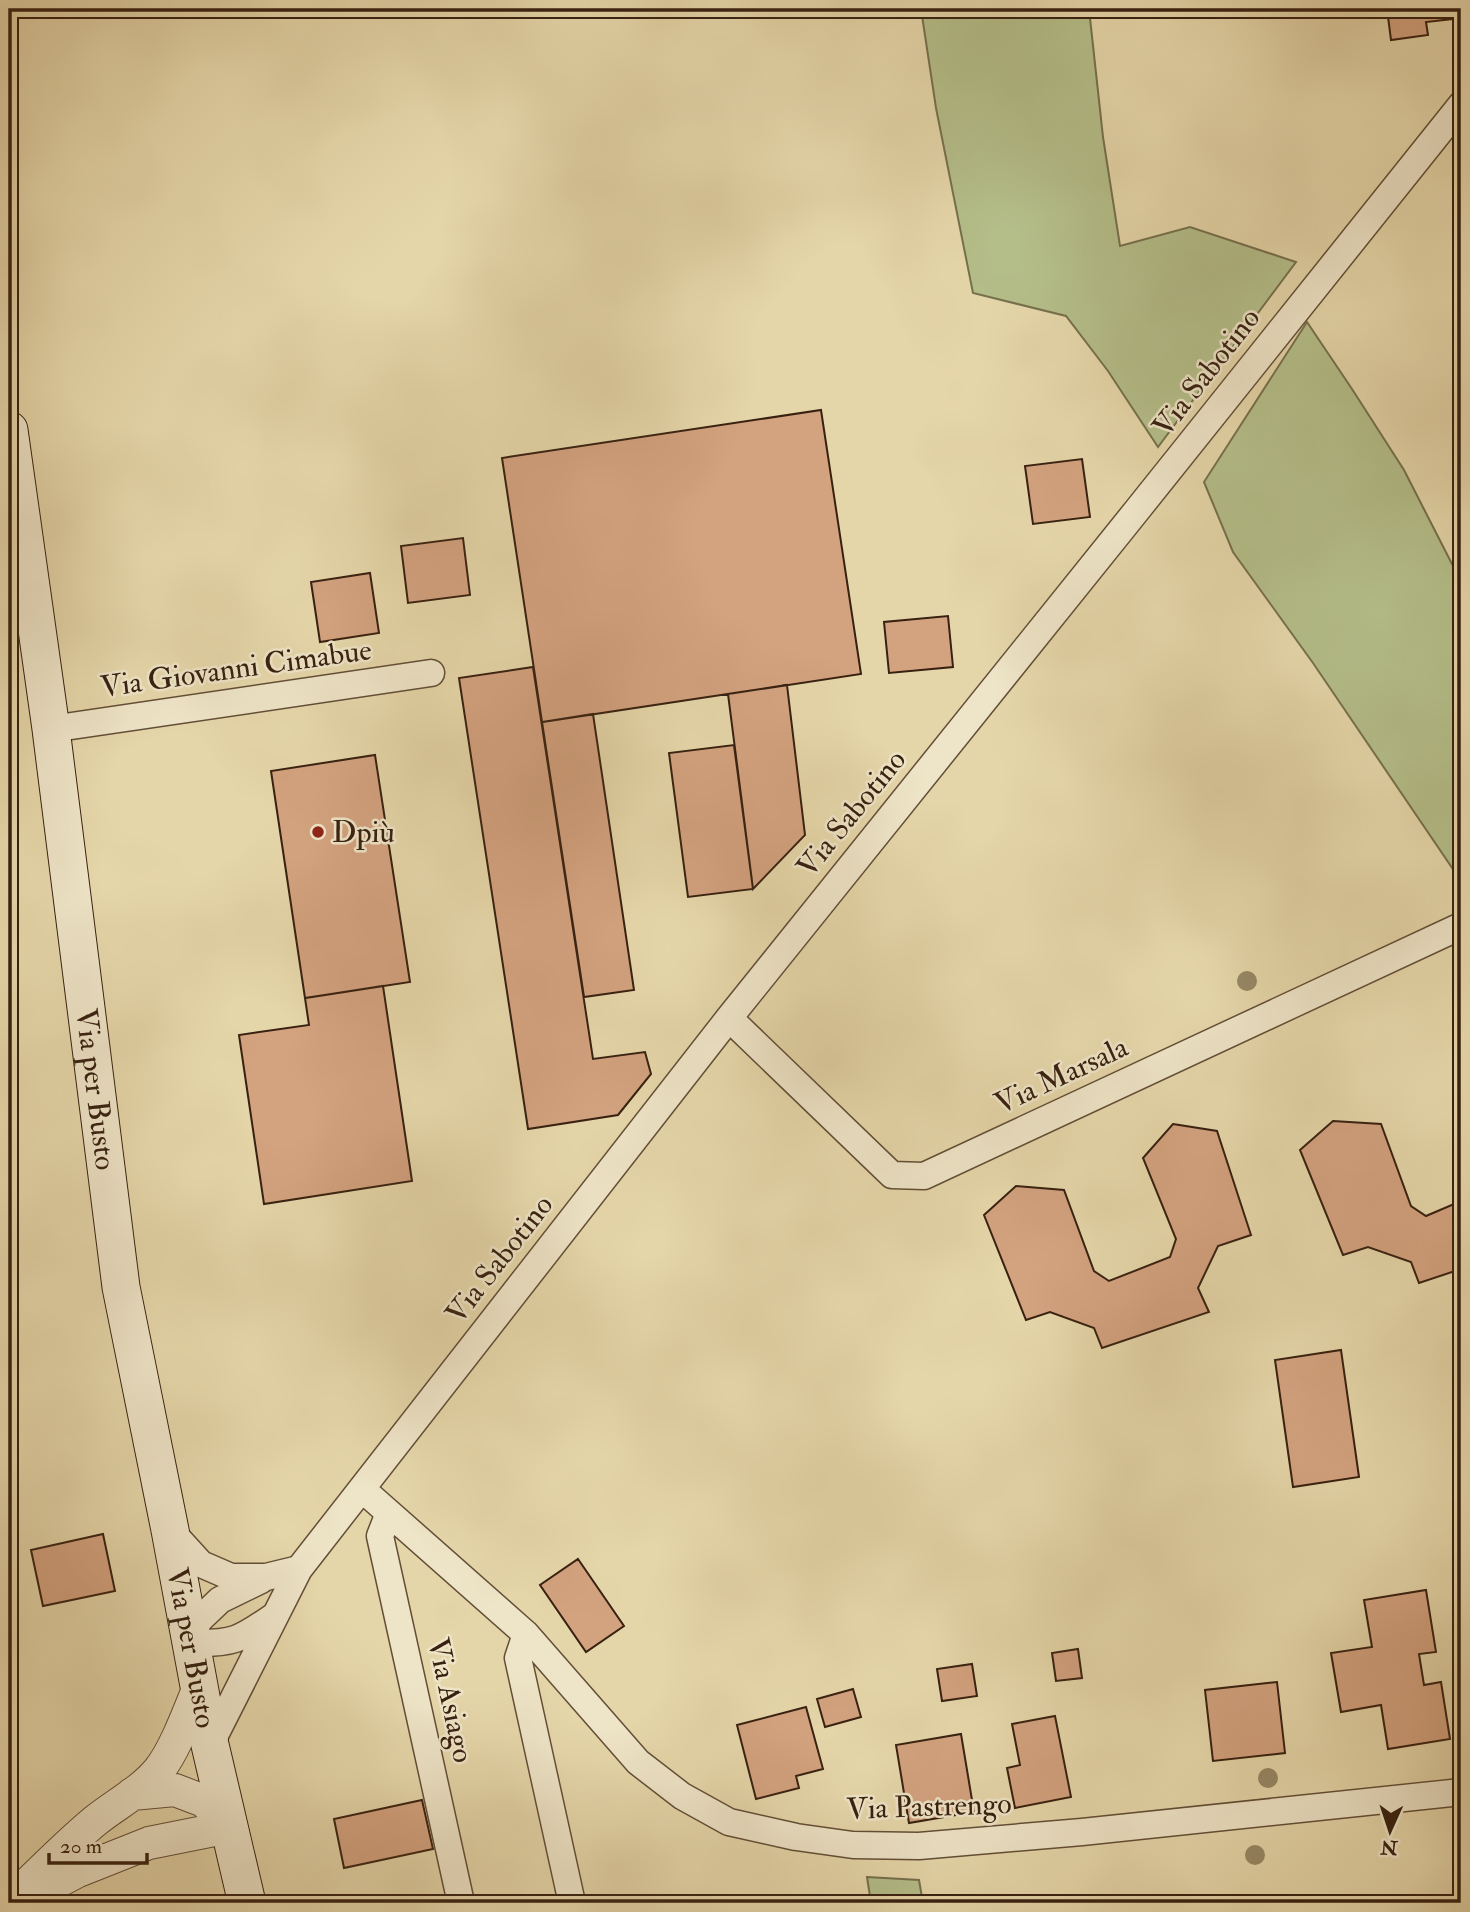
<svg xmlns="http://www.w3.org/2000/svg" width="1470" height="1912" viewBox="0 0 1470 1912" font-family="'IM FELL Double Pica',serif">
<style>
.green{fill:#b4be89;stroke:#76704d;stroke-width:2}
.building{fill:#d3a27f;stroke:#382111;stroke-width:2}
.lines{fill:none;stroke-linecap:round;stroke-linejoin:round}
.minor-casing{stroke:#634e37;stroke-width:29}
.tertiary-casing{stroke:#634e37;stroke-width:34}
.secondary-casing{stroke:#382111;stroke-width:39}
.minor{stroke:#eee4c7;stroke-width:26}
.tertiary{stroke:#eee4c7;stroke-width:32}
.secondary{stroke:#eee4c7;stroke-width:37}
.tree{fill:#978866}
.poi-dot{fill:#8f2418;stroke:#eee4c7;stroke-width:2.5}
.labels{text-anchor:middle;stroke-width:5;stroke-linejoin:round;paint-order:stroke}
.street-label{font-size:30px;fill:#382111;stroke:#eee4c7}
.poi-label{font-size:30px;fill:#382111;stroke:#eee4c7;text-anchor:start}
</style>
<rect width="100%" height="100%" fill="#e5d6a9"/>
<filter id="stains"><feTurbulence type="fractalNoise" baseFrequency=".00286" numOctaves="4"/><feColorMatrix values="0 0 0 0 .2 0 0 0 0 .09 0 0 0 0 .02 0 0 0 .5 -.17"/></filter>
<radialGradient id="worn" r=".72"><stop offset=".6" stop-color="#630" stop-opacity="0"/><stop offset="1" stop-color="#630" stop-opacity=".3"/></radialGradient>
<path class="green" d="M 921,9 L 1089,9 L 1103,137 L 1120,246 L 1190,227 L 1296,262 L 1158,447 L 1108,371 L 1066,316 L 973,293 L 936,108 Z
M 1307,322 L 1352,389 L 1404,470 L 1453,566 L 1461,578 L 1461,881 L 1313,663 L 1233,552 L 1204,482 Z
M 867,1877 L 919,1880 L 923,1903 L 871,1903 Z"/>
<path class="building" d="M 1387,9 L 1451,9 L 1452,19 L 1426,22 L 1428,35 L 1391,40 Z
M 821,410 L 861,674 L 542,722 L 502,458 Z
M 1082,459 L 1090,517 L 1033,524 L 1025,466 Z
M 463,538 L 470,595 L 408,603 L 401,546 Z
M 370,573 L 379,633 L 320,642 L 311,582 Z
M 948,616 L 953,667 L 889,673 L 884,622 Z
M 533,667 L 593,1059 L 645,1052 L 651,1074 L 618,1115 L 528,1129 L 459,678 Z
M 787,685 L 805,835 L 753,889 L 728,694 Z
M 593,714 L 634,990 L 584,997 L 542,722 Z
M 734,745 L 753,889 L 688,897 L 669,753 Z
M 375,755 L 410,982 L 305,998 L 271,771 Z
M 383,986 L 412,1181 L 264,1204 L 239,1035 L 309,1025 L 305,998 Z
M 1333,1121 L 1381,1124 L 1411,1206 L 1426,1216 L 1461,1201 L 1461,1269 L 1419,1283 L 1411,1262 L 1368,1247 L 1343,1255 L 1300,1150 Z
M 1173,1124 L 1217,1131 L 1251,1235 L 1218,1246 L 1198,1288 L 1209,1312 L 1102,1348 L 1094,1328 L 1050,1312 L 1026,1320 L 984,1215 L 1016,1186 L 1064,1190 L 1094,1271 L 1109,1281 L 1170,1257 L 1176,1239 L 1143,1158 Z
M 1341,1350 L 1359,1477 L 1293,1487 L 1275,1360 Z
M 103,1534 L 115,1591 L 43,1606 L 31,1550 Z
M 578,1559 L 624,1626 L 586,1652 L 540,1585 Z
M 1426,1590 L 1436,1652 L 1419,1654 L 1424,1685 L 1441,1682 L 1450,1739 L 1388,1749 L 1381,1705 L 1341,1712 L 1331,1653 L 1372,1647 L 1364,1600 Z
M 1078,1649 L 1082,1678 L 1056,1681 L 1052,1653 Z
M 972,1664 L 977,1696 L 942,1701 L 937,1669 Z
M 1277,1682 L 1285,1753 L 1213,1761 L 1205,1690 Z
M 853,1689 L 861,1717 L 825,1727 L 817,1699 Z
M 806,1707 L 823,1769 L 796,1776 L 799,1788 L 756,1799 L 737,1725 Z
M 1055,1716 L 1071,1797 L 1015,1808 L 1007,1768 L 1020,1765 L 1012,1724 Z
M 961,1734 L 974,1812 L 909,1823 L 896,1745 Z
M 422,1800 L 433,1849 L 344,1868 L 334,1819 Z"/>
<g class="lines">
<g class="minor-casing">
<path id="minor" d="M 51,729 L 431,673
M 729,1018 L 892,1175 L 924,1176 L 1461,926
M 362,1489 L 526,1634 L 638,1762 L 682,1796 L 729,1822 L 796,1837 L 853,1845 L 919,1846 L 1082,1832 L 1461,1792
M 389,1513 L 380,1536 L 461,1903
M 170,1530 L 201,1564 L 231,1577 L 266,1577 L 299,1569 L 210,1745
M 299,1569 L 729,1018 L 1138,509 L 1461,105
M 261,1580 L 220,1600 L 198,1621 L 191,1643 C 233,1644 240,1640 274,1616
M 526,1634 L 518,1658 L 572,1903"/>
</g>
<g class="tertiary-casing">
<path id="tertiary" d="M 132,1794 L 175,1790 L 204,1801 L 229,1827
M 27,1898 L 76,1872 L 149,1843 L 229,1827
M 9,1902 C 37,1875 65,1846 95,1821 C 116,1804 142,1791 159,1770 C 175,1750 189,1711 199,1687"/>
</g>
<g class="secondary-casing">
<g id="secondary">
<path id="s1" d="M 9,430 L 51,729 L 121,1287 L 170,1530 L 210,1745 L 247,1903"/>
</g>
</g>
<use href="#minor" class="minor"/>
<use href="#tertiary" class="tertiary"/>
<use href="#secondary" class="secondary"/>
</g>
<g class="tree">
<circle cx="1247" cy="981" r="10"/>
<circle cx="1268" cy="1778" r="10"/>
<circle cx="1255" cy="1855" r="10"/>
</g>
<circle class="poi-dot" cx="318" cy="832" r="7"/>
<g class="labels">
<g class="street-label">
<text transform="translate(1206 372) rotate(-52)" y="10">Via Sabotino</text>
<text transform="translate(236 668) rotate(-8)" y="10">Via Giovanni Cimabue</text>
<text transform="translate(851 813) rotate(-51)" y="10">Via Sabotino</text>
<text transform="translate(1061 1075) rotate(-25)" y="10">Via Marsala</text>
<text dy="10" stroke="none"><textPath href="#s1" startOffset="665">Via per Busto</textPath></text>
<text transform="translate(499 1259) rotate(-52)" y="10">Via Sabotino</text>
<text dy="10" stroke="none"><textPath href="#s1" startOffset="1232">Via per Busto</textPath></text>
<text transform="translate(451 1700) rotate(78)" y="10">Via Asiago</text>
<text transform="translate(929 1806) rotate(-2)" y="10">Via Pastrengo</text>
</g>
<g class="poi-label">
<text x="332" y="842">Dpiù</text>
</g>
</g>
<rect width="1470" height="1912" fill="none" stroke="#e5d6a9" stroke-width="35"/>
<rect x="10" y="10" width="1449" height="1891" fill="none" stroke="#382111" stroke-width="3.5"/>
<rect x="18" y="18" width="1435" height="1877" fill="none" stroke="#382111" stroke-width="2"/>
<g transform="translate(1390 1831) rotate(183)" stroke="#eee4c7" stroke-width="5" paint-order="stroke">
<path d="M0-5L12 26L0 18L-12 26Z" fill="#382111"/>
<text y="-10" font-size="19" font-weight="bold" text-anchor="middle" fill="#382111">N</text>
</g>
<path d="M49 1853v10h98v-10" fill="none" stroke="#382111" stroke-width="3.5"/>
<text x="60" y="1853" font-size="21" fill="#382111" stroke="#eee4c7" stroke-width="5" paint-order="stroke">20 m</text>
<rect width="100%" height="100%" filter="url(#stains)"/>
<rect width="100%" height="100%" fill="url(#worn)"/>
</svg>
